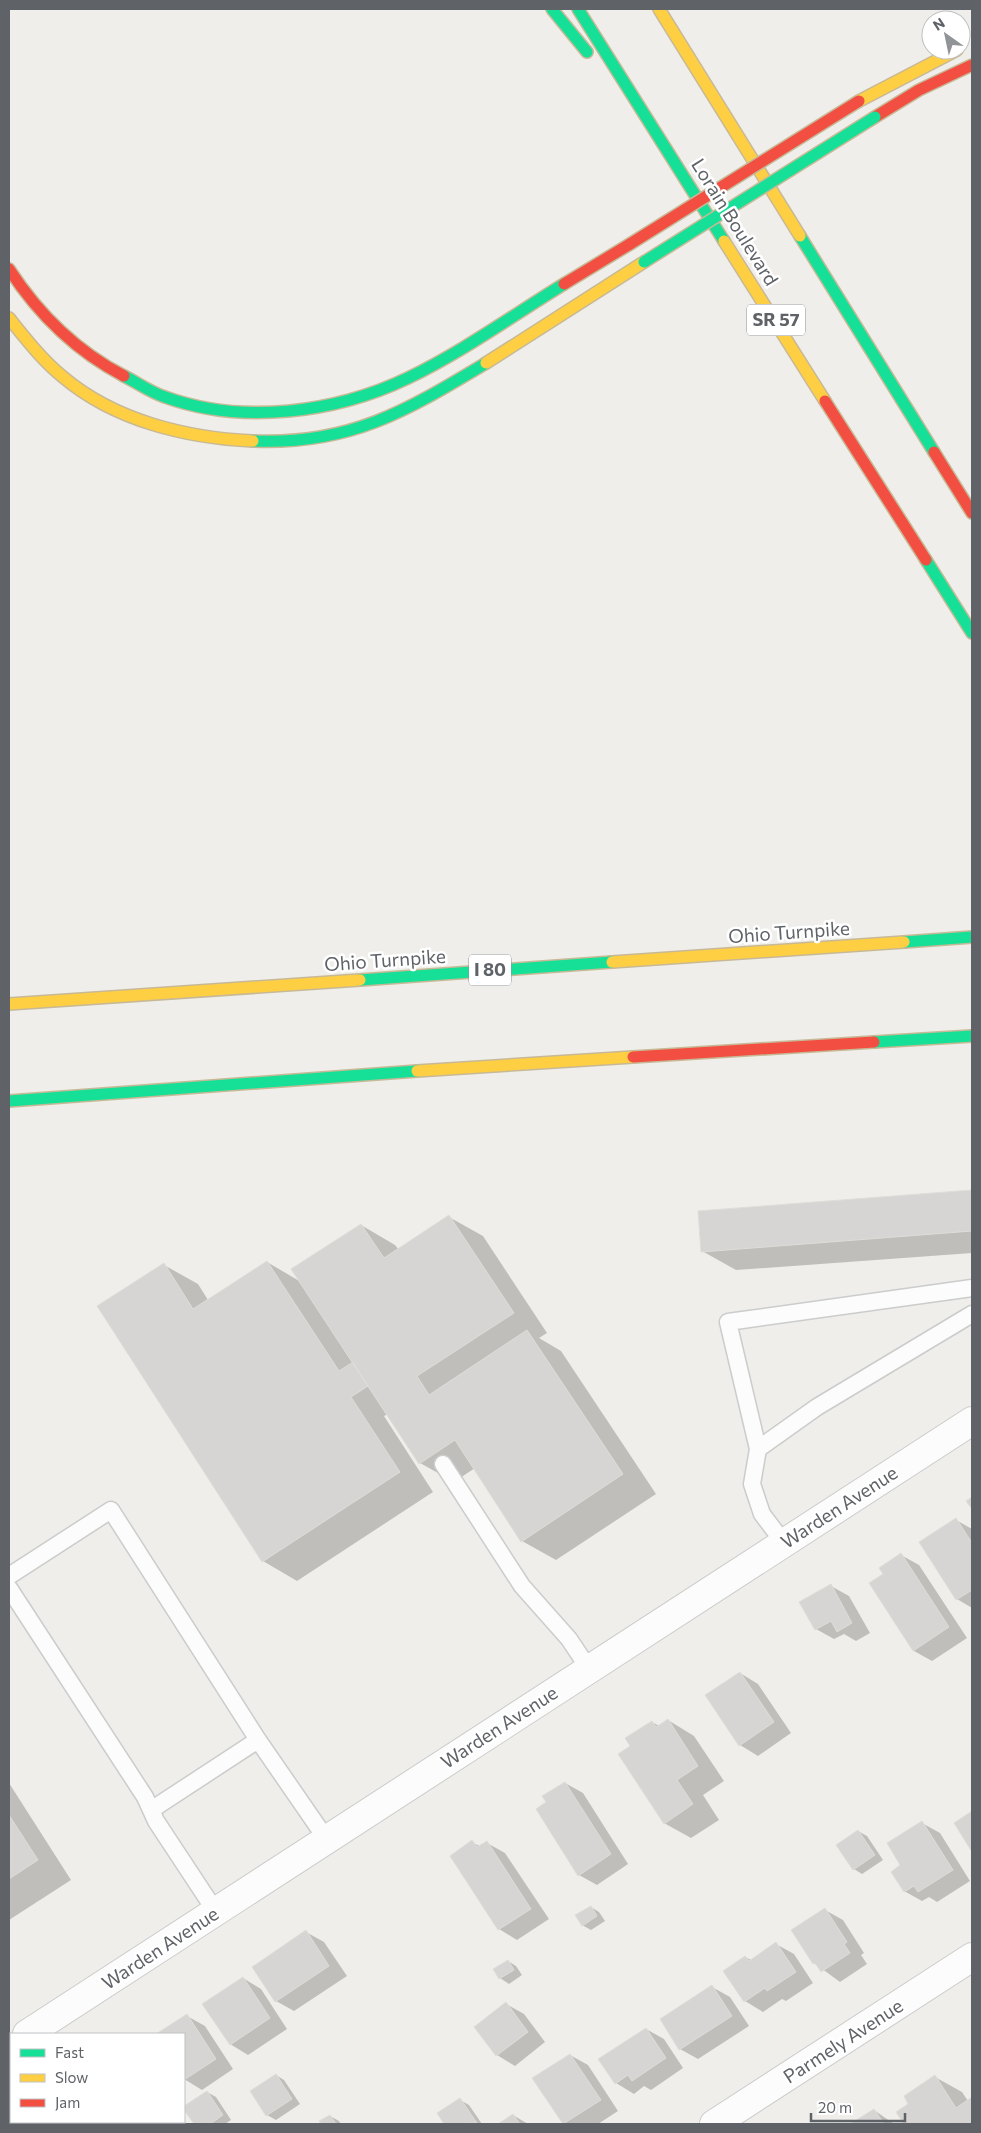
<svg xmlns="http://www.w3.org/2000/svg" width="981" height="2133" viewBox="0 0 981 2133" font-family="Commissioner,sans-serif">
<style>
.shadow{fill:#0003}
.building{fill:#d6d5d3;stroke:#deddd9}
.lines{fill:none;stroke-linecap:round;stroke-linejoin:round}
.lane-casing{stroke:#cbcccc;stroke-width:19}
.street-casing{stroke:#cbcccc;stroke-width:30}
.fast-casing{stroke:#c8b996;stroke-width:14}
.slow-casing{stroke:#c8b996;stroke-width:14}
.jam-casing{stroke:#c8b996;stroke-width:14}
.lane{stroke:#fdfcfc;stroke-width:16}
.street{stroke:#fdfcfc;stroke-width:28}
.fast{stroke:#16e098;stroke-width:11}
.slow{stroke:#ffcf43;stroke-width:11}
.jam{stroke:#f24e42;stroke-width:11}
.fast-bridge-casing{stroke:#c8b996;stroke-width:14;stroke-linecap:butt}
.jam-bridge-casing{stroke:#c8b996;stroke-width:14;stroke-linecap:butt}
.fast-bridge{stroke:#16e098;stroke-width:11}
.jam-bridge{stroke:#f24e42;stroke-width:11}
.labels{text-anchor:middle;stroke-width:5;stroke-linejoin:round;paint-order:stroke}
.shield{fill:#fff;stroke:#8f9295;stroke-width:1}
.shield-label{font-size:18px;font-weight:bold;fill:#5f6368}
.street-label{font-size:19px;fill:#5f6368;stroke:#fff}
</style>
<rect width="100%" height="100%" fill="#efeeea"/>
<path class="shadow" d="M 972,1192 L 972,1253 L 736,1270 L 702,1251 L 700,1212 Z
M 449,1217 L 483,1236 L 547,1333 L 539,1338 L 561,1351 L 656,1494 L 556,1560 L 522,1541 L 475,1468 L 454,1482 L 420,1463 L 388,1414 L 384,1416 L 433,1492 L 297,1581 L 263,1561 L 164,1265 L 198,1284 L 208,1300 L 267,1262 L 301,1282 L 361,1225 L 395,1245 L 399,1250 Z
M 956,1520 L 972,1529 L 972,1608 L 957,1599 Z
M 901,1555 L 919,1565 L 967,1638 L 932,1661 L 914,1651 L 870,1584 L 884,1575 Z
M 831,1586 L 849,1596 L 870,1633 L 856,1641 L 844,1634 L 834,1639 L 816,1629 Z
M 740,1673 L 758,1684 L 791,1733 L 758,1756 L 740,1745 Z
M 668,1720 L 694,1736 L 724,1781 L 703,1795 L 719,1820 L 691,1838 L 664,1823 L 632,1747 L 652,1722 L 659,1726 Z
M 9,1783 L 71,1880 L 9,1920 Z
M 565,1783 L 583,1793 L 628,1864 L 597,1885 L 579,1875 L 548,1802 Z
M 922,1823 L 940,1833 L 970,1881 L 937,1902 L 929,1897 L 922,1901 L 904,1891 L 902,1866 Z
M 858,1831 L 867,1836 L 883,1860 L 862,1874 L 854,1869 Z
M 472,1842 L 481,1847 L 487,1843 L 505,1853 L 549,1919 L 517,1940 L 499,1929 L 452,1856 Z
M 591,1907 L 599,1912 L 605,1921 L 591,1930 L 582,1925 Z
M 825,1910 L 843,1920 L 864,1953 L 861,1955 L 867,1964 L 840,1982 L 814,1963 Z
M 306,1932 L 324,1942 L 347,1976 L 294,2011 L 276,2001 Z
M 776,1944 L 794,1954 L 813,1983 L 786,2001 L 782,1999 L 763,2012 L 745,2001 L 745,1957 L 751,1960 Z
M 508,1961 L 516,1966 L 522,1975 L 509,1984 L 500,1978 Z
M 243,1978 L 261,1989 L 287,2029 L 248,2055 L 230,2044 Z
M 712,1987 L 730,1997 L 749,2026 L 698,2059 L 680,2049 Z
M 506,2004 L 524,2014 L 545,2042 L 515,2066 L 497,2055 Z
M 187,2016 L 205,2026 L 233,2069 L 202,2090 L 184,2079 L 184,2034 L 159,2034 Z
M 646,2029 L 664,2039 L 683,2068 L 651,2090 L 644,2086 L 634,2094 L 616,2083 Z
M 570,2055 L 588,2065 L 618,2111 L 598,2124 L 565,2124 L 534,2079 Z
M 276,2075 L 284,2080 L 300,2104 L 276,2120 L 267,2115 Z
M 935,2077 L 962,2092 L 968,2101 L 972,2098 L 972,2124 L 906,2124 L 898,2112 L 910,2104 Z
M 207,2092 L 216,2097 L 231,2120 L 225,2124 L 195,2124 L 184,2107 Z
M 460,2100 L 469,2105 L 482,2124 L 445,2124 L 439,2114 Z
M 874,2110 L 894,2124 L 852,2124 Z
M 513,2115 L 528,2124 L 500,2124 Z
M 330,2116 L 339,2121 L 341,2124 L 323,2124 L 321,2122 Z
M 46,2122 L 113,2122 L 115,2124 L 47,2124 Z
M 128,2122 L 163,2122 L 159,2124 L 132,2124 Z
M 164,2122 L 184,2122 L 186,2124 L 166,2124 Z"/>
<path class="building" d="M 972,1190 L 972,1231 L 701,1252 L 698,1211 Z
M 449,1215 L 514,1313 L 417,1376 L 429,1395 L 527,1330 L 623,1474 L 521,1542 L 455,1440 L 419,1464 L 291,1269 L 361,1224 L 384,1258 Z
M 267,1261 L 339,1371 L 353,1362 L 368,1386 L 351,1397 L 400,1472 L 262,1562 L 97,1306 L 164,1263 L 193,1309 Z
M 972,1497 L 972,1509 L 966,1501 Z
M 956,1518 L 972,1543 L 972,1590 L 956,1600 L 919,1542 Z
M 901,1553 L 949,1627 L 913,1651 L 869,1583 L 883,1574 L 879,1568 Z
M 831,1584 L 852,1623 L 837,1632 L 831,1621 L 815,1630 L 799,1602 Z
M 740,1672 L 774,1722 L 739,1746 L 705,1695 Z
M 668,1719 L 698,1766 L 677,1780 L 693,1804 L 664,1824 L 618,1754 L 630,1746 L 625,1738 L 652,1721 L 656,1727 Z
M 565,1782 L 611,1854 L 578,1876 L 536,1809 L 546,1802 L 542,1796 Z
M 972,1811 L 972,1852 L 954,1823 Z
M 9,1815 L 38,1860 L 9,1879 Z
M 922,1821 L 953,1870 L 918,1892 L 914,1886 L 904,1892 L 891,1872 L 900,1865 L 887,1843 Z
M 858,1830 L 875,1855 L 853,1870 L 836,1845 Z
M 472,1840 L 477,1847 L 487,1841 L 531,1909 L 498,1930 L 450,1856 Z
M 591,1906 L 597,1916 L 582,1926 L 575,1915 Z
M 825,1908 L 847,1942 L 844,1944 L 850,1953 L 821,1972 L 815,1963 L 813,1964 L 791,1930 Z
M 306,1930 L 329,1966 L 275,2002 L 252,1967 Z
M 776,1942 L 796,1972 L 767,1991 L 765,1988 L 744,2002 L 723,1971 L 745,1956 L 749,1961 Z
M 508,1960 L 514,1970 L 499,1979 L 493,1969 Z
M 243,1977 L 270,2018 L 230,2045 L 202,2004 Z
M 712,1985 L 732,2016 L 679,2050 L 660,2019 Z
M 506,2002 L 528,2032 L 496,2056 L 474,2027 Z
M 187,2014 L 216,2059 L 184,2080 L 184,2034 L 156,2034 Z
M 646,2028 L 666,2058 L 632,2081 L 628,2075 L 615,2084 L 598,2059 Z
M 570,2054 L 601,2100 L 563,2124 L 532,2078 Z
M 276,2074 L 292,2099 L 266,2116 L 250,2091 Z
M 935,2075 L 956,2108 L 972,2097 L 972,2124 L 904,2124 L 896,2112 L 908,2104 L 904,2096 Z
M 207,2091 L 223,2115 L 210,2124 L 194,2124 L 184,2110 L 184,2106 Z
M 460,2098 L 477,2123 L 444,2124 L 437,2113 Z
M 874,2109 L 884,2124 L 850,2124 Z
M 513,2114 L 520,2124 L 498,2124 Z
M 330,2115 L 336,2124 L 321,2124 L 319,2121 Z
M 44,2122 L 103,2122 L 105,2124 L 46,2124 Z
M 162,2122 L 180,2122 L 181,2124 L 164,2124 Z"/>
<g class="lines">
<g class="lane-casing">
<path id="lane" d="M 758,1449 L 728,1322 L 972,1288
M 443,1464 L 522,1586 L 569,1639 L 589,1669
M 784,1543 L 762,1514 L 752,1484 L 758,1449 L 817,1407 L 972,1314
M 9,1576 L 111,1510 L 258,1740 L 327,1840
M 9,1588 L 145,1797 L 156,1821 L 216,1912
M 151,1810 L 258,1740"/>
</g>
<g class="street-casing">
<path id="street" d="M 27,2034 L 972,1421
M 714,2124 L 972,1957"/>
</g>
<g class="fast-casing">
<path id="fast" d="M 552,9 L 587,52
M 578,9 L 724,241
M 800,236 L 934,452
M 124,376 C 138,383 150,392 165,397 C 242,425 335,413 408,378 C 462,352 512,316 564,284
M 253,441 C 350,445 406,411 486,363
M 926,560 L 972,633
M 904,942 L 972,937
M 360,980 L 612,962
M 874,1042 L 972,1036
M 9,1101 L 417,1071"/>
</g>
<g class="slow-casing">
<path id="slow" d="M 659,9 L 800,236
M 859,101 L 957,50
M 724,241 L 825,401
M 9,318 C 26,339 42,360 63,377 C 115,421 187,438 253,441
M 486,363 L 644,262
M 612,962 L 904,942
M 9,1004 L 360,980
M 417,1071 L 633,1057"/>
</g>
<g class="jam-casing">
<path id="jam" d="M 875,117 L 919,90 L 972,65
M 9,269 C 39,315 76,351 124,376
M 564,284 L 630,244
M 825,401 L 926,560
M 934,452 L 972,513
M 633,1057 L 874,1042"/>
</g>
<use href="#lane" class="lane"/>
<use href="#street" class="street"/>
<use href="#fast" class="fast"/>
<use href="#slow" class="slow"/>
<use href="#jam" class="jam"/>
<g class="fast-bridge-casing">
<path id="fast-bridge" d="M 644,262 L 875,117"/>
</g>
<g class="jam-bridge-casing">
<path id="jam-bridge" d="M 630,244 L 859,101"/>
</g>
<use href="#fast-bridge" class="fast-bridge"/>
<use href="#jam-bridge" class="jam-bridge"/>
</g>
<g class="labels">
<g class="shield">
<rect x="747" y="304.5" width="58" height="31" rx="4"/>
<rect x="469" y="954.5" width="42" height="31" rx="4"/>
</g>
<g class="shield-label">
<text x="776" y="326">SR 57</text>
<text x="490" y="976">I 80</text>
</g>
<g class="street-label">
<text transform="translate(735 222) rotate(58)" y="7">Lorain Boulevard</text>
<text transform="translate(789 932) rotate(-4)" y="7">Ohio Turnpike</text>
<text transform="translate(385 960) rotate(-4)" y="7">Ohio Turnpike</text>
<text transform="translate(839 1507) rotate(-33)" y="7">Warden Avenue</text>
<text transform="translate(499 1727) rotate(-33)" y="7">Warden Avenue</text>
<text transform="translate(160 1948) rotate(-33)" y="7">Warden Avenue</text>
<text transform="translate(843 2041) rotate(-33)" y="7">Parmely Avenue</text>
</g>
</g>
<rect width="981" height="2133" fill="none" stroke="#5f6368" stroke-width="20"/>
<rect x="10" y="2033" width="175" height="90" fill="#ffffff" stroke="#bfc1c3"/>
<rect x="20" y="2049" width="25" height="8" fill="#16e098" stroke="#bfc1c3"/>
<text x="55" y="2058" font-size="15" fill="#5f6368">Fast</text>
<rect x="20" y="2074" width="25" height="8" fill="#ffcf43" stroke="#bfc1c3"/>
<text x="55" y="2083" font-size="15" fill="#5f6368">Slow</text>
<rect x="20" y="2099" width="25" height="8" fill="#f24e42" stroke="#bfc1c3"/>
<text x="55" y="2108" font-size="15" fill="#5f6368">Jam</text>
<g transform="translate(946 35) rotate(327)"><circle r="24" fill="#ffffff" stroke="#bfc1c3"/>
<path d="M0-4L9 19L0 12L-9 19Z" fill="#919496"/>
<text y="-8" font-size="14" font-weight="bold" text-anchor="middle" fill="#5f6368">N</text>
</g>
<path d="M811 2113v8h94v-8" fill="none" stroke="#5f6368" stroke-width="2.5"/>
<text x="818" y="2113" font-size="15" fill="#5f6368" stroke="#ffffff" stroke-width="4" paint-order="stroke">20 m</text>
</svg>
